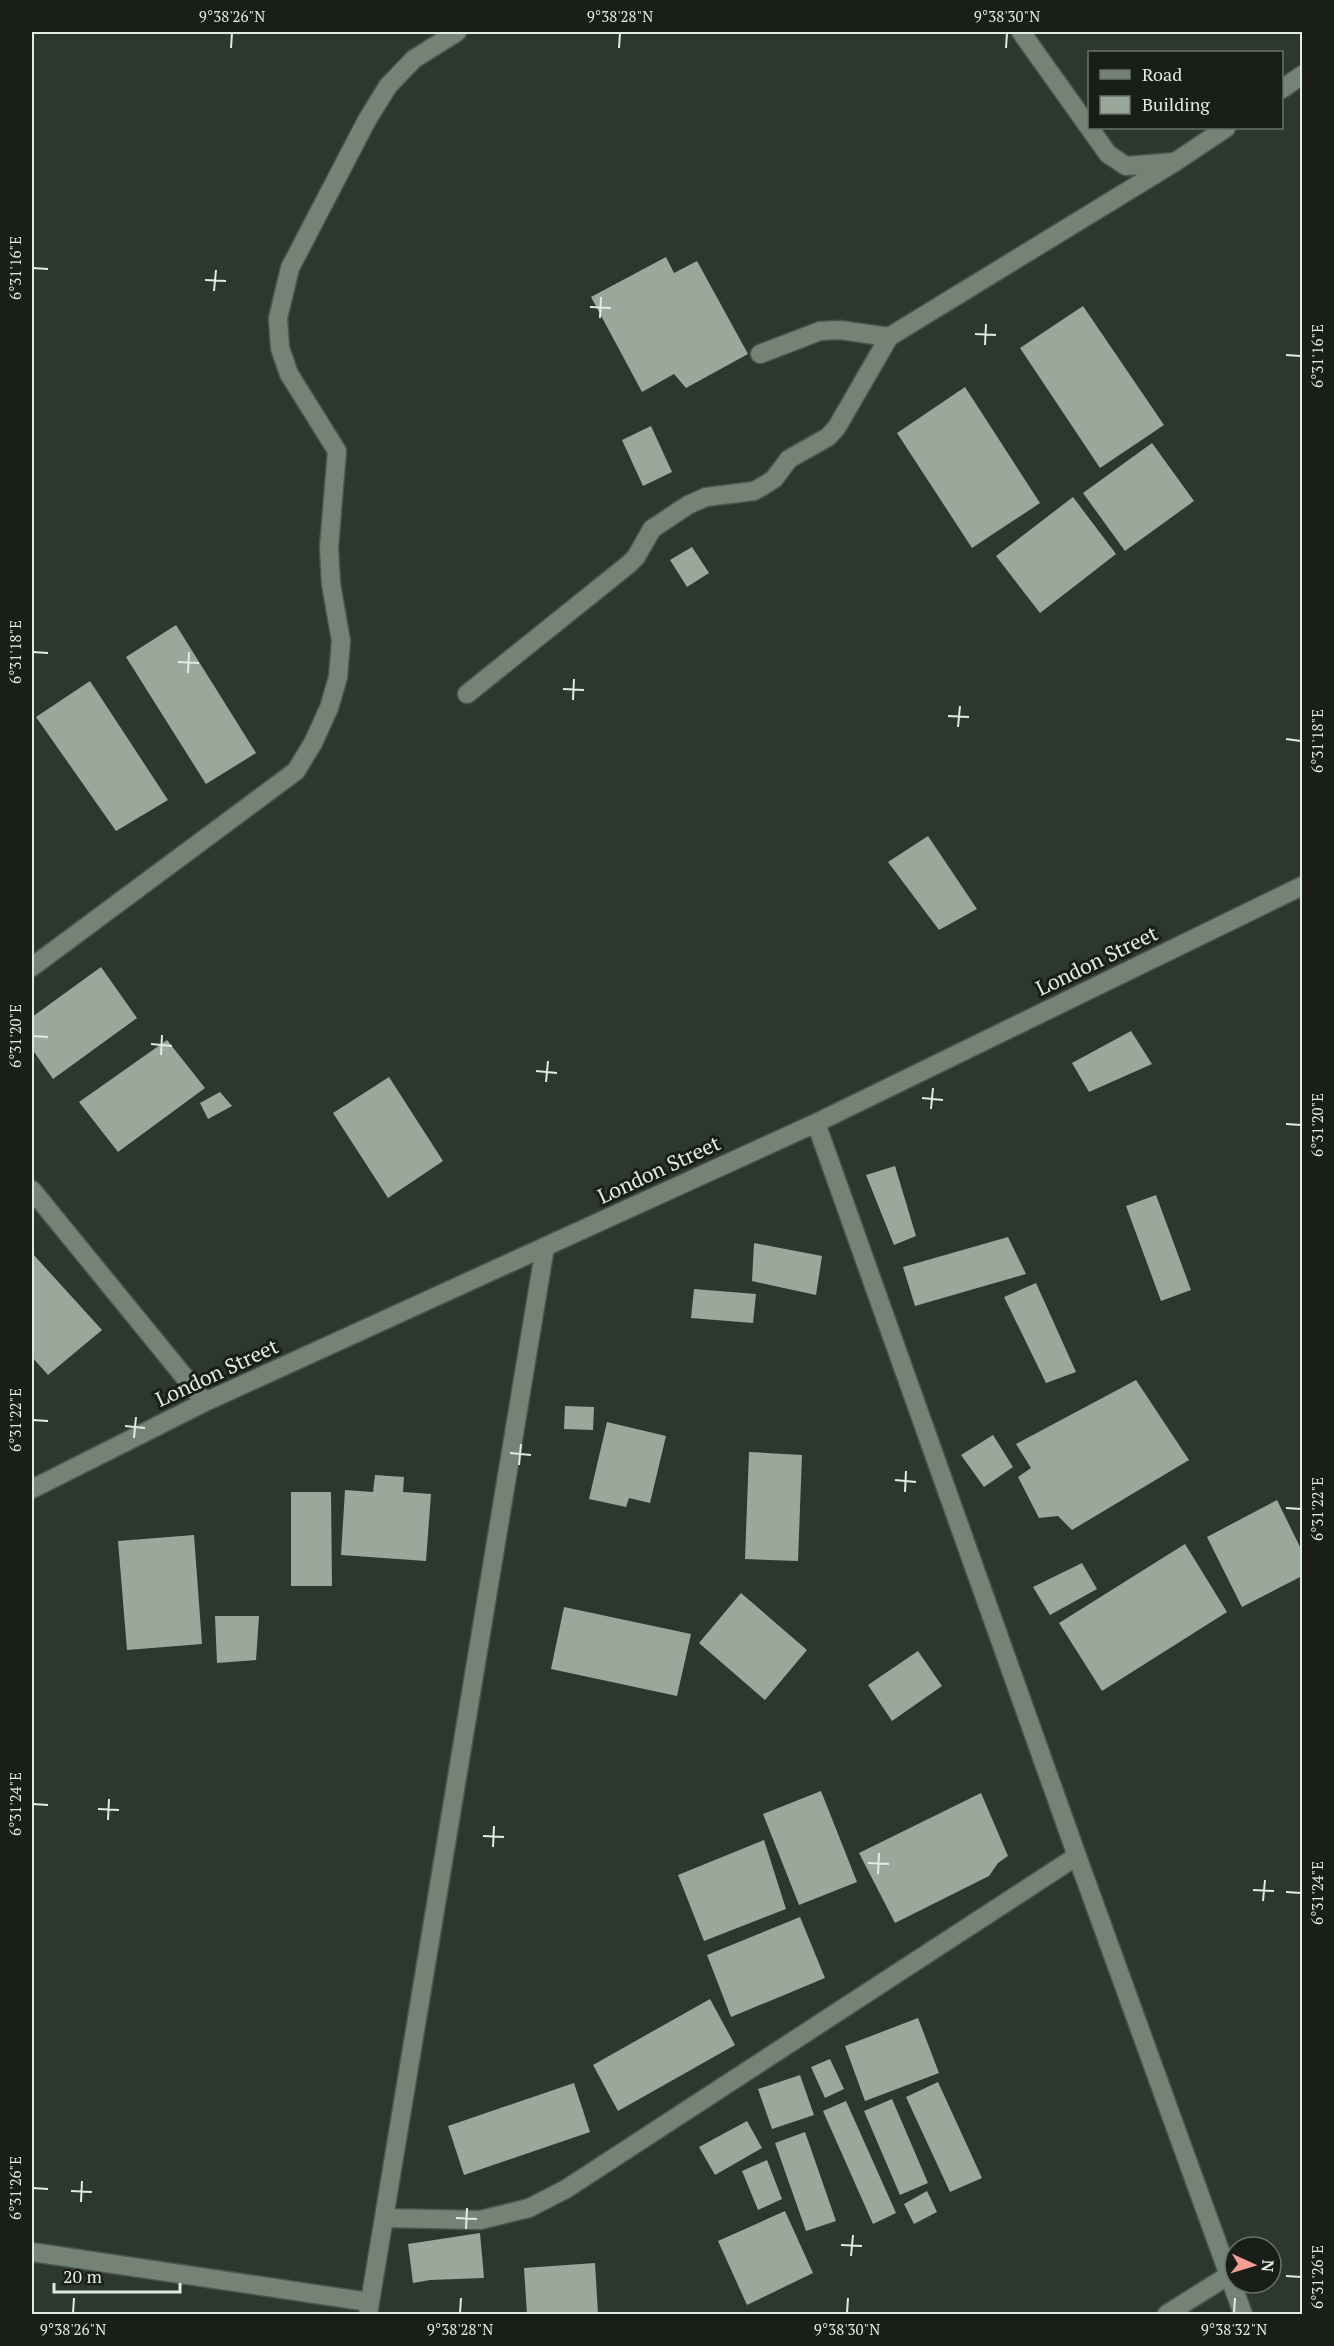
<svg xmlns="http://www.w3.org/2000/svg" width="1334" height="2346" viewBox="0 0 1334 2346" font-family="'PT Serif',serif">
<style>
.building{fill:#9aa89b}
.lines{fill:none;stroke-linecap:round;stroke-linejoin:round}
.street-casing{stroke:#4a554b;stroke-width:21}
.street{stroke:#758376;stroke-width:18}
.ticks{fill:none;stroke:#e3eae3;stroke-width:2}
.labels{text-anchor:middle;stroke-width:6;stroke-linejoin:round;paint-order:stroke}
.street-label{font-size:21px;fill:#e3eae3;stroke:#191e19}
.neatline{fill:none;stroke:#e3eae3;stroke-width:2}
.ticks-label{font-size:15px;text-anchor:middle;fill:#e3eae3}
</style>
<rect width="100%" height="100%" fill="#2c382d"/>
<path class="building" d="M 666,257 L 674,273 L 697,261 L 748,354 L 686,388 L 674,374 L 642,392 L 591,297 Z
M 1083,306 L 1164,425 L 1100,468 L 1020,348 Z
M 965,387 L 1040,503 L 972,548 L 897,433 Z
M 651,426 L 672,472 L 643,486 L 622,440 Z
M 1152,443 L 1194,501 L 1125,551 L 1083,493 Z
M 1073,497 L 1116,554 L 1040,613 L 996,556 Z
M 692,547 L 709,573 L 687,587 L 670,560 Z
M 176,625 L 256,753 L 206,784 L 126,657 Z
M 90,681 L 168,800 L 116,831 L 36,717 Z
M 928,836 L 977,909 L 939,930 L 888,862 Z
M 101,967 L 137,1018 L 53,1079 L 32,1049 L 32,1017 Z
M 1131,1031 L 1152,1064 L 1089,1092 L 1072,1063 Z
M 167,1040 L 205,1088 L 118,1152 L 79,1102 Z
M 389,1077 L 443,1161 L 388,1198 L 333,1113 Z
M 220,1092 L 232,1106 L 208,1119 L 200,1103 Z
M 895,1166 L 916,1236 L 894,1245 L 866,1175 Z
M 1156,1195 L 1191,1290 L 1161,1301 L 1126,1206 Z
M 1008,1237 L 1026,1274 L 915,1306 L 903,1267 Z
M 754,1243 L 822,1256 L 816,1295 L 752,1281 Z
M 32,1253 L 102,1330 L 48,1375 L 32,1357 Z
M 1036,1283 L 1076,1372 L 1046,1383 L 1004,1297 Z
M 694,1289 L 756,1294 L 753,1323 L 691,1318 Z
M 1136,1380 L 1189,1460 L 1072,1530 L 1058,1516 L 1039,1518 L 1018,1477 L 1031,1468 L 1016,1444 Z
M 565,1406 L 594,1407 L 593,1430 L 564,1429 Z
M 607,1422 L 666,1436 L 650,1503 L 629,1498 L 626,1507 L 589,1499 Z
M 993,1435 L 1013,1467 L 984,1487 L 961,1455 Z
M 749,1452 L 802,1455 L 798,1561 L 745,1559 Z
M 375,1475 L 404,1477 L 403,1492 L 431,1494 L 426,1561 L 341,1555 L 345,1490 L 373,1492 Z
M 291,1492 L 331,1492 L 332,1586 L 291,1586 Z
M 1277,1500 L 1302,1551 L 1302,1576 L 1242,1607 L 1207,1537 Z
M 194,1535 L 202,1644 L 127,1650 L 118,1541 Z
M 1185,1544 L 1227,1612 L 1102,1691 L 1059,1623 Z
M 1082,1563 L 1097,1589 L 1050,1615 L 1033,1587 Z
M 741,1593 L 807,1650 L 765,1700 L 699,1643 Z
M 564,1607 L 691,1634 L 677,1696 L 551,1669 Z
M 215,1616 L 259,1616 L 256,1660 L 217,1663 Z
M 918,1651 L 942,1686 L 892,1721 L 868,1685 Z
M 821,1791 L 857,1882 L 799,1905 L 763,1814 Z
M 981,1793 L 1008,1856 L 998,1863 L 989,1876 L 895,1923 L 859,1853 Z
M 764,1840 L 786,1909 L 704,1941 L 678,1875 Z
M 800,1917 L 825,1978 L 731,2017 L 707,1955 Z
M 710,1999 L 735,2045 L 618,2111 L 593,2065 Z
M 918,2018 L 939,2073 L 865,2101 L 845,2046 Z
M 830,2059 L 844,2089 L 825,2098 L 811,2067 Z
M 800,2075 L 814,2115 L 772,2129 L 758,2089 Z
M 938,2082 L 982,2178 L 950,2192 L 906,2097 Z
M 574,2083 L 590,2132 L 464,2175 L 448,2126 Z
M 892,2099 L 928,2183 L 900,2195 L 864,2111 Z
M 846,2101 L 896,2213 L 873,2224 L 823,2111 Z
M 747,2121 L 762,2148 L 715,2175 L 699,2147 Z
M 805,2132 L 836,2221 L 806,2231 L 775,2143 Z
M 767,2160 L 782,2199 L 758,2210 L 742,2171 Z
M 927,2191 L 937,2212 L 914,2224 L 904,2204 Z
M 785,2211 L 813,2273 L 747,2305 L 718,2241 Z
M 480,2233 L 484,2278 L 430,2280 L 413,2283 L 408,2244 Z
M 595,2263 L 598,2314 L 527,2314 L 524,2268 Z"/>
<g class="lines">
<g class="street-casing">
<path id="street" d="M 1021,32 L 1108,154 L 1126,166 L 1175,162 L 1226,128
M 1282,89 L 1302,75
M 760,354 L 820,331 L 840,330 L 889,337
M 467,694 L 629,564 L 636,557 L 652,529 L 688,505 L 706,497 L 754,491 L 763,486 L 774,479 L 789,459 L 828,437 L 837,427 L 889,337 L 1175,162
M 32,967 L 296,771 L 313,743 L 329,708 L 338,677 L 341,641 L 331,584 L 329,547 L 337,451 L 289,374 L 280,348 L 278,318 L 290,268 L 367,120 L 388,86 L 414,59 L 457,32
M 816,1123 L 1077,1856 L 1243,2314
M 32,1190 L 205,1402
M 32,1489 L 205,1402 L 816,1123 L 1302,886
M 384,2218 L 480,2220 L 529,2208 L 566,2189 L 1077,1856
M 32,2252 L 369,2302
M 368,2314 L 545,1247
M 1167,2314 L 1229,2275"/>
</g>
<use href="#street" class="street"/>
</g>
<path class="ticks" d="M 231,48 L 232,33M 619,48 L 620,33M 1006,48 L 1007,33M 33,268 L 48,269M 205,280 L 226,281M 214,291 L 216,270M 590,307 L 611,308M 600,318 L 601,297M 975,334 L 996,335M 985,345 L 986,324M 1286,355 L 1301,356M 33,652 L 48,653M 178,662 L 199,663M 188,673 L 189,652M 563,689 L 584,690M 573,700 L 574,679M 948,716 L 969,717M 958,727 L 960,706M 1286,739 L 1301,741M 33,1036 L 48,1037M 151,1044 L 172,1046M 161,1055 L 162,1035M 536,1071 L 557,1073M 546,1082 L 548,1061M 922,1098 L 943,1100M 931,1109 L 933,1088M 1286,1124 L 1301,1125M 33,1420 L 48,1421M 125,1426 L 145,1428M 134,1438 L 136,1417M 510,1453 L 531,1455M 519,1465 L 521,1444M 895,1480 L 916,1482M 905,1492 L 906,1471M 1286,1508 L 1301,1509M 33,1804 L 48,1805M 98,1809 L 119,1810M 108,1820 L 109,1799M 483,1836 L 504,1837M 493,1847 L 494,1826M 868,1863 L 889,1864M 878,1874 L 879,1853M 1253,1890 L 1274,1891M 1286,1892 L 1301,1893M 1263,1901 L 1265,1880M 33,2188 L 48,2189M 71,2191 L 92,2192M 81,2202 L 82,2181M 456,2218 L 477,2219M 466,2229 L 467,2208M 841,2245 L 862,2246M 851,2256 L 853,2235M 1286,2276 L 1301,2277M 73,2313 L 74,2298M 460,2313 L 461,2298M 847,2313 L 848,2298M 1234,2313 L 1235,2298"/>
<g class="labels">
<g class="street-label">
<text transform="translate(1097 961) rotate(-26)" y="7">London Street</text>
<text transform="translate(659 1170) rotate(-25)" y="7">London Street</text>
<text transform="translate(217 1373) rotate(-25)" y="7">London Street</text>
</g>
</g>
<rect width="1334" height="2346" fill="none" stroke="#191e19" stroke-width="66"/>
<rect x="1088" y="51" width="195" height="78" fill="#191e19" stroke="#6a706a" stroke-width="1.5"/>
<rect x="1100" y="70" width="30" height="9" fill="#758376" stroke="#6a706a" stroke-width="1.5"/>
<text x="1142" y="81" font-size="18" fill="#e3eae3">Road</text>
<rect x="1100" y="96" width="30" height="18" fill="#9aa89b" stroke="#6a706a" stroke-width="1.5"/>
<text x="1142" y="111" font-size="18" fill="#e3eae3">Building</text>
<g transform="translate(1253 2265) rotate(94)"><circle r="28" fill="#191e19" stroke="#6a706a" stroke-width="1.5"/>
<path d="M0-4.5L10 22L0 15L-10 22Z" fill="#f59c96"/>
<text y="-9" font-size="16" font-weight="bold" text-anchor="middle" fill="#e3eae3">N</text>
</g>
<path d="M54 2283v9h126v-9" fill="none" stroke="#e3eae3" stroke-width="3"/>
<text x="63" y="2283" font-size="18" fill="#e3eae3" stroke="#191e19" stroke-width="4.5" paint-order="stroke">20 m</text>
<rect x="33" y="33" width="1268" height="2280" class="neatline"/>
<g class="ticks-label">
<text x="232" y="22">9°38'26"N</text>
<text x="620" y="22">9°38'28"N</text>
<text x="1007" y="22">9°38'30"N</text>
<text transform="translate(16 268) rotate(-90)" y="5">6°31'16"E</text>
<text transform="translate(1318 356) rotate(-90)" y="5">6°31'16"E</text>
<text transform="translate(16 652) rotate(-90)" y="5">6°31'18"E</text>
<text transform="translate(1318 741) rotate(-90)" y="5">6°31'18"E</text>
<text transform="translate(16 1036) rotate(-90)" y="5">6°31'20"E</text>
<text transform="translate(1318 1125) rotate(-90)" y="5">6°31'20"E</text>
<text transform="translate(16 1420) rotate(-90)" y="5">6°31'22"E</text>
<text transform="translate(1318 1509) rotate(-90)" y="5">6°31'22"E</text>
<text transform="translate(16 1804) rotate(-90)" y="5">6°31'24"E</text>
<text transform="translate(1318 1893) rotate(-90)" y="5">6°31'24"E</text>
<text transform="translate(16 2188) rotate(-90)" y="5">6°31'26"E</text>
<text transform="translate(1318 2277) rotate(-90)" y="5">6°31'26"E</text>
<text x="73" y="2335">9°38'26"N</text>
<text x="460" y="2335">9°38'28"N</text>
<text x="847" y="2335">9°38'30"N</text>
<text x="1234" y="2335">9°38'32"N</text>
</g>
</svg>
